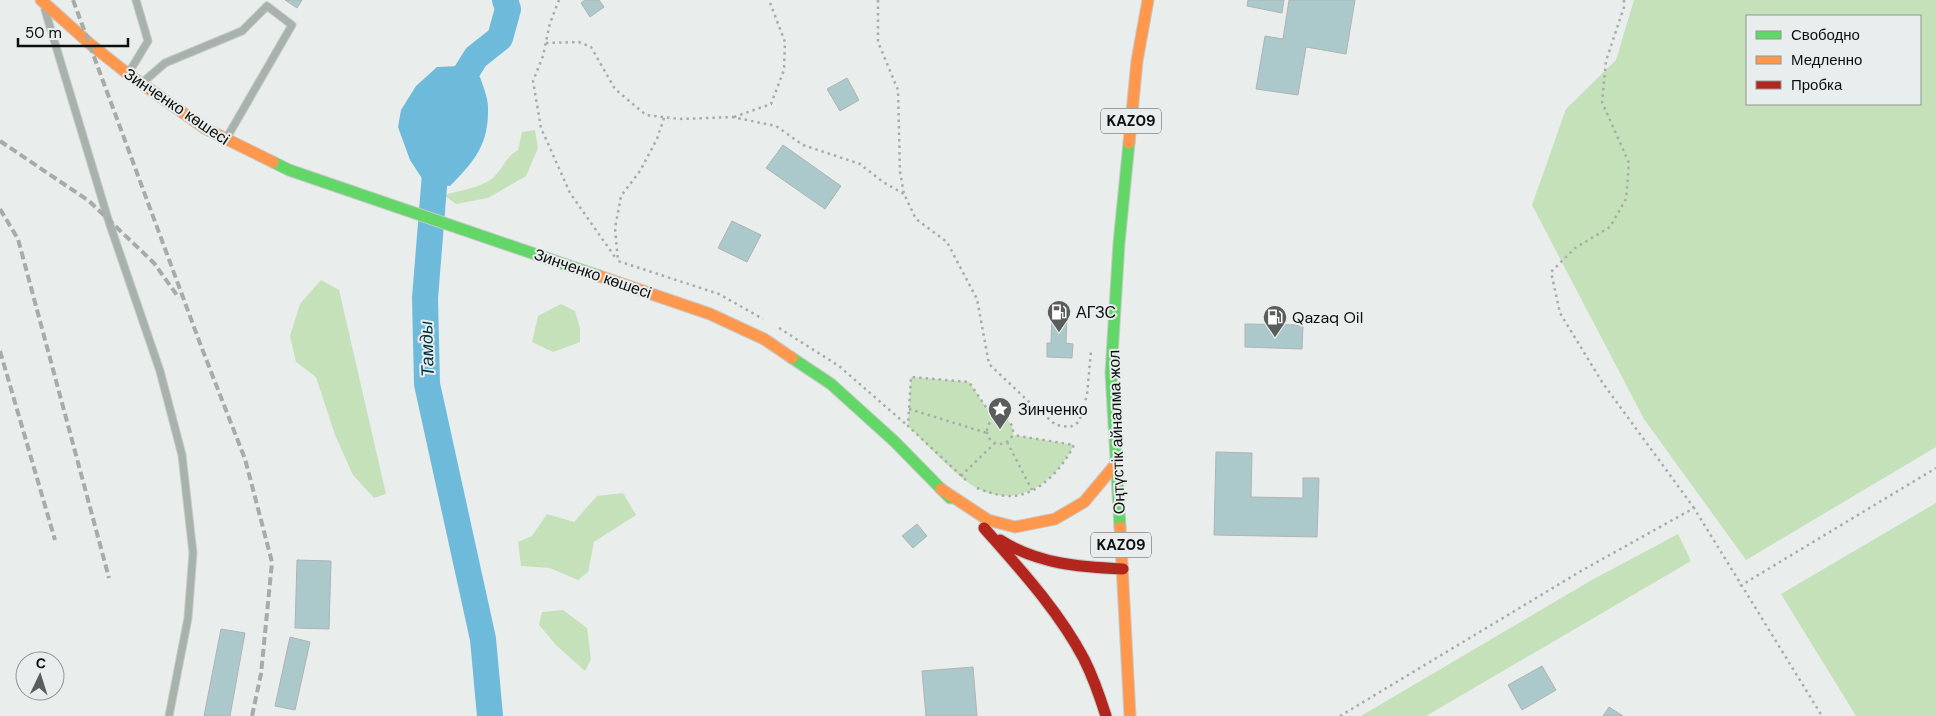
<svg xmlns="http://www.w3.org/2000/svg" width="1936" height="716" viewBox="0 0 1936 716" font-family="'DM Sans',sans-serif">
<style>
.green{fill:#c5e1b9;fill-rule:evenodd}
.water{fill:#6ebada}
.lines{fill:none;stroke-linecap:round;stroke-linejoin:round}
.river{stroke:#6ebada;stroke-width:26}
.building{fill:#abc8cb;stroke:#b0b3b3}
.lane-casing{stroke:#c7c9c8;stroke-width:9}
.fast-casing{stroke:#c7c9c8;stroke-width:13}
.slow-casing{stroke:#c7c9c8;stroke-width:13}
.jam-casing{stroke:#c7c9c8;stroke-width:13}
.path{stroke:#a7adab;stroke-width:2.5;stroke-dasharray:2.5 4;stroke-linecap:butt}
.lane{stroke:#a8b2ad;stroke-width:7}
.fast{stroke:#63d668;stroke-width:11}
.slow{stroke:#ff974d;stroke-width:11}
.jam{stroke:#b3261e;stroke-width:11}
.rail{stroke:#a6acaa;stroke-width:4;stroke-dasharray:8 4;stroke-linecap:butt}
.labels{text-anchor:middle;stroke-width:4;stroke-linejoin:round;paint-order:stroke}
.shield{fill:#e8eeed;stroke:#4f5251;stroke-width:1}
.shield-label{font-size:15px;font-weight:bold;fill:#0d0f0e}
.street-label{font-size:16px;fill:#0d0f0e;stroke:#e8eeed}
.poi-label{font-size:16px;fill:#0d0f0e;stroke:#e8eeed;text-anchor:start}
.water-label{font-size:18px;font-style:italic;fill:#003144;stroke:#e8eeed}
</style>
<rect width="100%" height="100%" fill="#e9edec"/>
<path class="green" d="M 1634,0 L 1936,0 L 1936,447 L 1746,560 L 1644,419 L 1532,205 L 1566,109 L 1616,60 ZM 1747,16 L 1920,16 L 1920,104 L 1747,104 Z
M 535,130 L 538,148 L 526,176 L 488,198 L 456,204 L 444,195 C 458,191 485,187 495,176 C 505,165 504,159 518,150 L 522,132 Z
M 321,280 L 339,290 L 386,494 L 374,498 L 353,475 L 335,435 L 316,377 L 296,362 L 290,336 L 300,304 Z
M 561,304 L 575,311 L 580,328 L 580,342 L 553,352 L 532,342 L 538,316 Z
M 911,377 L 969,382 L 994,419 C 1006,415 1014,423 1013,435 L 1074,445 C 1055,482 1019,510 977,488 C 956,477 926,443 908,426 Z
M 623,493 L 636,515 L 594,542 L 588,572 L 578,580 L 550,568 L 521,566 L 518,542 L 532,536 L 547,514 L 574,522 L 597,496 Z
M 1936,503 L 1936,716 L 1856,716 L 1781,594 Z
M 1678,534 L 1691,561 L 1426,716 L 1361,716 L 1590,581 Z
M 563,610 L 587,628 L 591,659 L 585,671 L 557,646 L 539,625 L 542,612 Z"/>
<path class="water" d="M 459,66 L 480,77 C 483,86 488,98 488,107 C 489,144 475,161 450,186 L 425,183 L 410,160 L 398,127 L 401,110 L 416,86 L 437,67 Z"/>
<g class="lines">
<path class="river" d="M 449,100 L 476,57 L 500,38 L 508,9 L 505,0
M 437,149 L 425,298 L 427,384 L 483,639 L 490,716"/>
</g>
<path class="building" d="M 285,0 L 302,0 L 297,8 Z
M 585,0 L 599,0 L 604,7 L 590,17 L 581,3 Z
M 1248,0 L 1284,0 L 1282,13 L 1247,6 Z
M 1289,0 L 1355,0 L 1346,54 L 1306,47 L 1298,95 L 1256,89 L 1265,36 L 1283,39 Z
M 847,78 L 859,100 L 840,111 L 827,89 Z
M 783,145 L 841,186 L 825,209 L 766,168 Z
M 732,221 L 761,235 L 747,262 L 718,248 Z
M 1052,313 L 1067,313 L 1066,343 L 1073,344 L 1072,358 L 1047,357 L 1047,343 L 1051,343 Z
M 1245,324 L 1303,325 L 1302,349 L 1245,347 Z
M 1216,452 L 1252,453 L 1251,497 L 1303,498 L 1303,478 L 1319,478 L 1317,537 L 1214,535 Z
M 917,524 L 927,536 L 913,548 L 902,536 Z
M 297,560 L 331,561 L 329,629 L 295,628 Z
M 221,629 L 245,633 L 230,716 L 204,716 Z
M 290,637 L 310,642 L 295,710 L 275,706 Z
M 1542,666 L 1556,690 L 1522,710 L 1508,685 Z
M 973,667 L 977,716 L 926,716 L 922,671 Z
M 1609,707 L 1623,716 L 1603,716 Z"/>
<g class="lines">
<g class="lane-casing">
<path id="lane" d="M 45,10 L 108,219 L 160,371 L 182,455 L 193,553 L 188,618 L 169,716
M 128,74 L 148,41 L 136,0
M 142,83 L 165,63 L 242,31 L 267,6 L 292,25 L 226,139"/>
</g>
<g class="fast-casing">
<path id="fast" d="M 273,162 L 289,170 L 599,276
M 792,358 L 831,384 L 894,441 L 950,498
M 1120,527 L 1111,373 L 1119,243 L 1129,143"/>
</g>
<g class="slow-casing">
<path id="slow" d="M 41,0 L 89,43 L 128,74 L 206,129 L 273,162
M 1129,143 L 1137,61 L 1148,0
M 599,276 L 710,314 L 764,339 L 792,358
M 941,489 L 988,520 L 1015,527 L 1055,519 L 1084,502 L 1115,465
M 1120,527 L 1130,716"/>
</g>
<g class="jam-casing">
<path id="jam" d="M 984,528 C 1020,569 1058,610 1084,659 C 1093,677 1100,697 1106,716
M 1000,540 C 1038,564 1079,567 1123,569"/>
</g>
<path class="path" d="M 559,0 L 550,23 L 543,56 L 533,81 L 541,128 L 570,193 L 617,260
M 878,0 L 878,42 L 898,90 L 900,172 L 904,194 L 916,219 L 947,242 L 977,299 L 989,364 L 1028,401 L 1056,425 L 1070,427 L 1079,422 L 1087,395 L 1091,351
M 1624,0 L 1624,7 L 1606,61 L 1602,102 L 1629,163 L 1626,199 L 1610,227 L 1575,248 L 1551,272 L 1560,313 L 1602,382 L 1694,508
M 546,43 L 579,42 L 591,47 L 615,89 L 646,115 L 679,119 L 732,117 L 776,126 L 803,145 L 860,164 L 883,182 L 904,194
M 734,117 L 771,104 L 784,70 L 785,42 L 769,0
M 664,118 L 657,139 L 640,171 L 621,196 L 615,228 L 618,261 L 719,294 L 763,319
M 779,328 L 839,366 L 908,426
M 909,409 L 987,433
M987 431a13 13 0 1 1 26 0a13 13 0 1 1-26 0Z
M 1007,442 L 1032,490
M 961,476 L 995,443
M 966,480 L 908,426 L 911,377 L 969,382 L 994,419
M 977,488 C 987,492 996,495 1007,496 C 1037,498 1062,469 1074,445 L 1013,435
M 1740,586 L 1936,468
M 1340,716 L 1581,571 L 1694,508 L 1822,716"/>
<use href="#lane" class="lane"/>
<use href="#fast" class="fast"/>
<use href="#slow" class="slow"/>
<use href="#jam" class="jam"/>
<path class="rail" d="M 73,0 L 201,346 L 245,459 L 272,562 L 261,674 L 252,716
M 0,141 L 89,201 L 154,263 L 179,298
M 0,209 L 18,239 L 109,578
M 0,351 L 55,540"/>
</g>
<defs>
<g id="fuel-pin" transform="scale(1.25)"><path d="M0 17L-7.5 6A9.5 9.5 0 1 1 7.5 6Z" fill="#5a5d5c" stroke="#e8eeed"/><path d="M-5.5-6h7V0h2V4h1.3V-2.5L3-4.5l.8-.8L6-3V5H2.5V1h-1V6h-7ZM-4.2-4.7v3.2H.2V-4.7Z" fill="#fff"/></g>
<g id="sight-pin" transform="scale(1.25)"><path d="M0 17L-7.5 6A9.5 9.5 0 1 1 7.5 6Z" fill="#5a5d5c" stroke="#e8eeed"/><path d="M0-6L1.8-2.2L6-1.7L2.9 1.2L3.7 5.4L0 3.3L-3.7 5.4L-2.9 1.2L-6-1.7L-1.8-2.2Z" fill="#fff"/></g>
</defs>
<g fill-rule="evenodd">
<use href="#fuel-pin" x="1059" y="312"/>
<use href="#fuel-pin" x="1275" y="317"/>
<use href="#sight-pin" x="1000" y="409"/>
</g>
<g class="labels">
<g class="shield">
<rect x="1101" y="108.5" width="60" height="25" rx="4"/>
<rect x="1091" y="532.5" width="60" height="25" rx="4"/>
</g>
<g class="shield-label">
<text x="1131" y="126">KAZ09</text>
<text x="1121" y="550">KAZ09</text>
</g>
<g class="street-label">
<text transform="translate(177 106) rotate(34)" y="6">Зинченко көшесі</text>
<text transform="translate(593 273) rotate(19)" y="6">Зинченко көшесі</text>
<text transform="translate(1116 432) rotate(-92)" y="6">Оңтүстік айналма жол</text>
</g>
<g class="poi-label">
<text x="1076" y="318">АГЗС</text>
<text x="1292" y="323">Qazaq Oil</text>
<text x="1018" y="415">Зинченко</text>
</g>
<g class="water-label">
<text transform="translate(427 349) rotate(-92)" y="6">Тамды</text>
</g>
</g>
<rect x="1746" y="15" width="175" height="90" fill="#e8eeed" stroke="#909594"/>
<rect x="1756" y="31" width="25" height="8" fill="#63d668" stroke="#909594"/>
<text x="1791" y="40" font-size="15" fill="#0d0f0e">Свободно</text>
<rect x="1756" y="56" width="25" height="8" fill="#ff974d" stroke="#909594"/>
<text x="1791" y="65" font-size="15" fill="#0d0f0e">Медленно</text>
<rect x="1756" y="81" width="25" height="8" fill="#b3261e" stroke="#909594"/>
<text x="1791" y="90" font-size="15" fill="#0d0f0e">Пробка</text>
<g transform="translate(40 676) rotate(4)"><circle r="24" fill="#e8eeed" stroke="#909594"/>
<path d="M0-4L9 19L0 12L-9 19Z" fill="#5a5d5c"/>
<text y="-8" font-size="14" font-weight="bold" text-anchor="middle" fill="#0d0f0e">С</text>
</g>
<path d="M18 38v8h110v-8" fill="none" stroke="#0d0f0e" stroke-width="2.5"/>
<text x="25" y="38" font-size="15" fill="#0d0f0e" stroke="#e8eeed" stroke-width="4" paint-order="stroke">50 m</text>
</svg>
